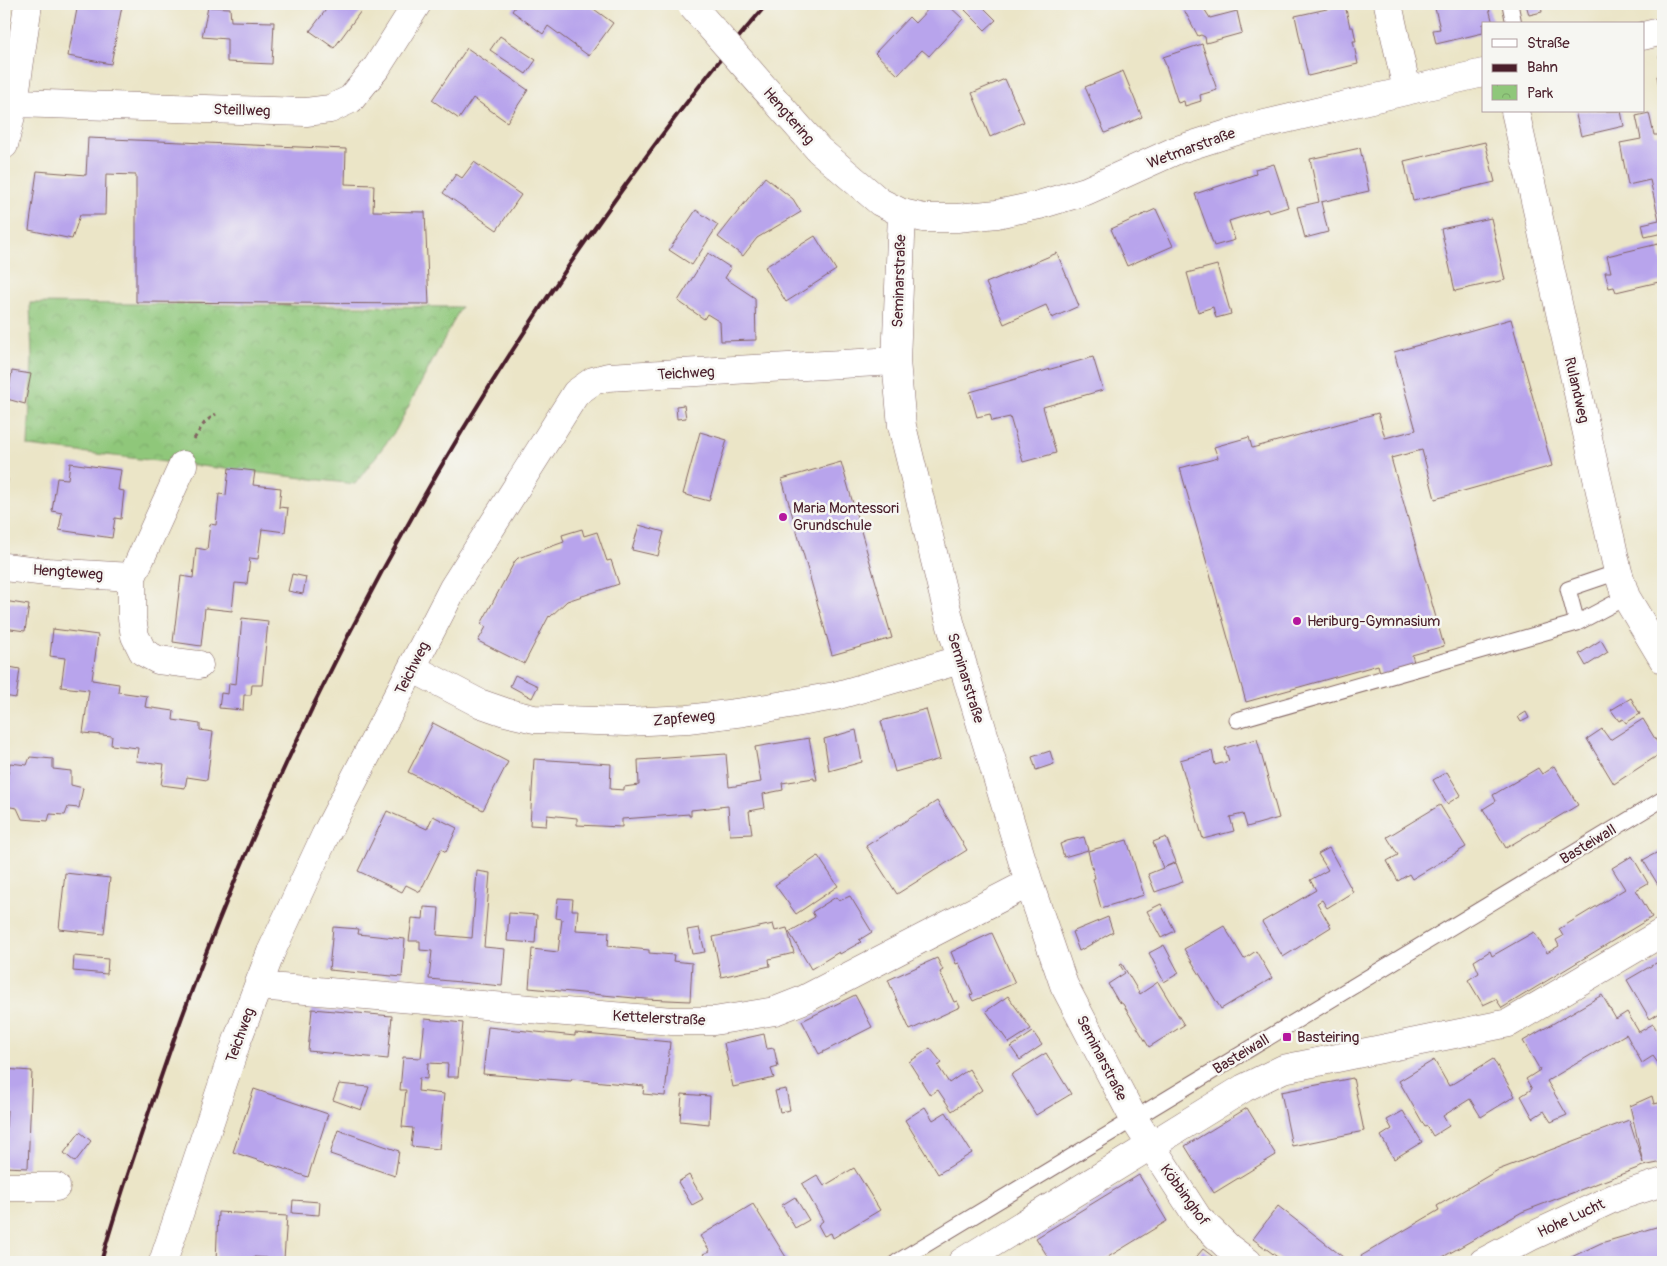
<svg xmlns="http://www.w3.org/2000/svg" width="1667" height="1266" viewBox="0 0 1667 1266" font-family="Pangolin,sans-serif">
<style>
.park{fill:url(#park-crowns);stroke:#6c7352}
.building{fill:#b8a4ec}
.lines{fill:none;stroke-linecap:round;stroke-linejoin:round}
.service-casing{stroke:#826462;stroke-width:17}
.minor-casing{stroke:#826462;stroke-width:29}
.path{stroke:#826462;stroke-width:3;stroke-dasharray:4 4;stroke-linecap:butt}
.service{stroke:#fff;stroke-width:15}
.minor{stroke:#fff;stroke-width:28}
.rail{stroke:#4a1f2b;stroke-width:4}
.minor-bridge-casing{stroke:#826462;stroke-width:29;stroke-linecap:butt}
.minor-bridge{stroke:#fff;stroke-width:28}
.poi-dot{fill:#b5179e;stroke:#f6f6f2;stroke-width:2}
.labels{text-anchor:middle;stroke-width:5;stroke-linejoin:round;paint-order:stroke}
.street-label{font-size:15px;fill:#4a1f2b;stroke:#f6f6f2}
.poi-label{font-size:15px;fill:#4a1f2b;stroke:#f6f6f2;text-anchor:start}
</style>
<defs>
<pattern id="park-crowns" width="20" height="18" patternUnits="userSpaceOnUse" patternTransform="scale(1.25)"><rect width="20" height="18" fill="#8fc77a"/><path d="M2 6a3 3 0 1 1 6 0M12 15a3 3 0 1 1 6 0" fill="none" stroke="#7daa6a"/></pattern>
</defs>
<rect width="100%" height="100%" fill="#f6f6f2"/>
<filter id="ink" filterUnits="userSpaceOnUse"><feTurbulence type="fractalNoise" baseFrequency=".02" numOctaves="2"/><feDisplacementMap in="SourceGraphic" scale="10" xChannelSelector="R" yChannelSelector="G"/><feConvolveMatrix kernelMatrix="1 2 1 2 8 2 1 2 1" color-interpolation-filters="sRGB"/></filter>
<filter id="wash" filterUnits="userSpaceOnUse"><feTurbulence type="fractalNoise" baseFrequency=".0096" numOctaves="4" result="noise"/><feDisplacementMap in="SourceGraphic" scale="20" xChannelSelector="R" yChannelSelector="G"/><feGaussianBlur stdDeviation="1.12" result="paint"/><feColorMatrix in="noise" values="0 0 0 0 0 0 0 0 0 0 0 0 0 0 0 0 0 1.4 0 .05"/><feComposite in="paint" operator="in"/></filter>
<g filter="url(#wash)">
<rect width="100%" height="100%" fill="#ebe5c7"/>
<path class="park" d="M 30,303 L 461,307 L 396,430 L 355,484 L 28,446 L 32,359 Z"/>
<g id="blocks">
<path class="building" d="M 78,4 L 109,4 L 122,6 L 111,64 L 68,56 Z
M 323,4 L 366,4 L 334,48 L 310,31 L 328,7 Z
M 517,4 L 587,4 L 613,23 L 589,56 L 548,26 L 543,34 L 512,11 Z
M 933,4 L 947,4 L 963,19 L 929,56 L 922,50 L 898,75 L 875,53 L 909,17 L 915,23 Z
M 971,4 L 980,4 L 996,20 L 985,30 L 965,10 Z
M 1181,4 L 1201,4 L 1210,18 L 1237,11 L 1242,33 L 1206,43 L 1205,37 L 1201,35 L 1198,36 Z
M 1434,4 L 1488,4 L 1493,24 L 1483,24 L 1483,33 L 1436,44 L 1433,30 L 1440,29 Z
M 1526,4 L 1549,4 L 1541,6 L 1542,12 L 1529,15 Z
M 1582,4 L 1598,4 L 1598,5 L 1583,8 Z
M 1345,5 L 1350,27 L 1353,27 L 1356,41 L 1353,41 L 1358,64 L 1308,76 L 1295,16 Z
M 208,7 L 230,8 L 231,21 L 274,22 L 272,64 L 227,62 L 227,39 L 202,37 Z
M 500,36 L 536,60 L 526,74 L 490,50 Z
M 1202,44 L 1217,90 L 1200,95 L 1201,101 L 1185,106 L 1184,101 L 1178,103 L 1163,57 Z
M 467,48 L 528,90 L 507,122 L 473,98 L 459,119 L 432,100 Z
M 1663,55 L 1663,72 L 1662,72 L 1659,56 Z
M 1123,71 L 1142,117 L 1105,133 L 1085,87 Z
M 1663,75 L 1663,102 L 1662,102 L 1657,76 Z
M 1005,79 L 1024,122 L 990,137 L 972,93 Z
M 1575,111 L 1621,111 L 1624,126 L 1581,136 Z
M 1649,113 L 1654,135 L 1659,135 L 1663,154 L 1663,233 L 1645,237 L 1642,224 L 1659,220 L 1650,180 L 1628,185 L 1620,143 L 1641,139 L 1636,116 Z
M 88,138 L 346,149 L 345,184 L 374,185 L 373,211 L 425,212 L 429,304 L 136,302 L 136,175 L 106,174 L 105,215 L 80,215 L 72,239 L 29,230 L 37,171 L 86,175 Z
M 1485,142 L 1495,182 L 1413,201 L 1404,161 Z
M 1360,148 L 1369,191 L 1321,202 L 1328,232 L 1305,238 L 1297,207 L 1319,202 L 1310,159 Z
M 474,162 L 521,195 L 497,230 L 443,193 L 456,174 L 462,178 Z
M 1274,164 L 1288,207 L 1269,213 L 1267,209 L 1229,221 L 1235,240 L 1214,246 L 1195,194 L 1256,174 L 1255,169 Z
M 765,177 L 793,199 L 801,212 L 757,238 L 743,256 L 718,237 Z
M 1156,209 L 1173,246 L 1127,266 L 1111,229 Z
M 696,210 L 718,225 L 692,265 L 669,250 Z
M 1491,218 L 1505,280 L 1455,291 L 1441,229 Z
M 815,236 L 836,270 L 786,302 L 765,267 Z
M 1658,244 L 1663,266 L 1663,281 L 1616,292 L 1614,287 L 1609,288 L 1605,272 L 1611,272 L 1607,256 Z
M 708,253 L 731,268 L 725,278 L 755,298 L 756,340 L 721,341 L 720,322 L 707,314 L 704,319 L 678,301 Z
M 1057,253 L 1079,306 L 1052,318 L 1046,305 L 1004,324 L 986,283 Z
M 1217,265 L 1231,314 L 1216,318 L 1213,307 L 1198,312 L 1187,273 Z
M 1511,319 L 1552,466 L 1435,499 L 1422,450 L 1391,458 L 1444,646 L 1412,655 L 1415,666 L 1381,676 L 1378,665 L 1246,702 L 1180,468 L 1218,458 L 1214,447 L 1249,437 L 1252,448 L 1378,413 L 1385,438 L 1416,430 L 1394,352 Z
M 1093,357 L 1103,390 L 1043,407 L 1056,453 L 1023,462 L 1010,417 L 992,421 L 990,414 L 977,417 L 970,392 Z
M 12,371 L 31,374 L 25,404 L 7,399 Z
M 684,405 L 686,418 L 677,419 L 676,406 Z
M 700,432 L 727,440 L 709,501 L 683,494 Z
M 841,462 L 892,638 L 832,655 L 782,479 Z
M 70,463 L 121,470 L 118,490 L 124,491 L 121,519 L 115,518 L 112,538 L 59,530 L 62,513 L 52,511 L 57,478 L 68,479 Z
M 229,468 L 255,471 L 253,485 L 281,488 L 279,507 L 288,508 L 285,532 L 262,529 L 258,559 L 250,558 L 247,584 L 235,583 L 232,611 L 205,608 L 201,646 L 173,642 L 181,576 L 193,578 L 196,548 L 207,550 L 210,524 L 216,525 L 219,494 L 226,495 Z
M 4,479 L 8,479 L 5,503 L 4,503 Z
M 639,525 L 664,532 L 658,556 L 632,550 Z
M 582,529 L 584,536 L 597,532 L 607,561 L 611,560 L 619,584 L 567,601 L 550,617 L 549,616 L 524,664 L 478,641 L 486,627 L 481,624 L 515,561 L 518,558 L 564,542 L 562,535 Z
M 292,574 L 306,577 L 303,594 L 288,591 Z
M 4,601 L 29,605 L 25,631 L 4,628 Z
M 242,618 L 268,621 L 262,685 L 252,685 L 251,695 L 244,695 L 243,710 L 219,708 L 221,693 L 228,694 L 229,683 L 236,684 Z
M 53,629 L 98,635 L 92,680 L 119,684 L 118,692 L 147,696 L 145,707 L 174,711 L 173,720 L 200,724 L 200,730 L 213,732 L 207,780 L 187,777 L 185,788 L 161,785 L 164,764 L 136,761 L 138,748 L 111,745 L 112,736 L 83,733 L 89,690 L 61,687 L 65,658 L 50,656 Z
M 1601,640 L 1608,652 L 1586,666 L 1579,654 Z
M 4,666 L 20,669 L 16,698 L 4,696 Z
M 515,675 L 538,686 L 532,698 L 510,686 Z
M 1631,698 L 1640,714 L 1626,723 L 1623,719 L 1619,721 L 1611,710 Z
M 926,709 L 940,759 L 895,772 L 881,721 Z
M 1526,712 L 1529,718 L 1521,722 L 1518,717 Z
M 1643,719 L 1663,752 L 1614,784 L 1587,739 L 1602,729 L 1610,740 Z
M 433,723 L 508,762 L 483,810 L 408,772 Z
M 856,730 L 862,762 L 829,771 L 824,739 Z
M 809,738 L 817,780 L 814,780 L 814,778 L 782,783 L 783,790 L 763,794 L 765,808 L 749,811 L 752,834 L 730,835 L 728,806 L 691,810 L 691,816 L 689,816 L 689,814 L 622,819 L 622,827 L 577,825 L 577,818 L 547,815 L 546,826 L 530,825 L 534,759 L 611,764 L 610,789 L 624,790 L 624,787 L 639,785 L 638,760 L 726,754 L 729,787 L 761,782 L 755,747 Z
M 1257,739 L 1279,818 L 1247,827 L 1243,814 L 1230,817 L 1234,831 L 1203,839 L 1180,760 L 1212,751 L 1215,765 L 1229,761 L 1225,748 Z
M 1050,751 L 1054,764 L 1036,770 L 1032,757 Z
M 30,757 L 53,759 L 53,769 L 71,771 L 71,785 L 83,788 L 79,808 L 68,807 L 65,815 L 50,814 L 48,821 L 22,819 L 17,808 L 4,806 L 4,773 L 8,774 L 10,763 L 27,765 Z
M 1554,766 L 1578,805 L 1506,848 L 1483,809 L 1496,801 L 1493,795 L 1538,768 L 1542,774 Z
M 1447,772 L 1461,795 L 1447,804 L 1433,780 Z
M 937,801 L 967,850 L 897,894 L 866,846 Z
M 1440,805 L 1466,847 L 1412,879 L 1409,874 L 1398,881 L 1387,861 L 1398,855 L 1387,837 Z
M 387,811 L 427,829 L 433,816 L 457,828 L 446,852 L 441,849 L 420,892 L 406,885 L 402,892 L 358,871 Z
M 1084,837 L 1088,850 L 1064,857 L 1060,844 L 1067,841 Z
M 1166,837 L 1176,862 L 1165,867 L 1176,863 L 1183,882 L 1155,892 L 1148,874 L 1163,868 L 1153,842 Z
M 1127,840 L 1144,895 L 1101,908 L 1093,879 L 1095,878 L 1088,851 Z
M 1329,848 L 1353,892 L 1327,908 L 1322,900 L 1317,903 L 1331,927 L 1283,957 L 1262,922 L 1316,890 L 1310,880 L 1328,870 L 1318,854 Z
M 1660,851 L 1663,856 L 1663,893 L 1643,860 Z
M 818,856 L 838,886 L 796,914 L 775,885 Z
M 1632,856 L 1648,883 L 1636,890 L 1652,917 L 1502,1008 L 1496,999 L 1483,1005 L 1468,980 L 1479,973 L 1474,961 L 1490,951 L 1492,956 L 1534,932 L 1547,953 L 1559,946 L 1556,940 L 1563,936 L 1559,929 L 1625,889 L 1612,868 Z
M 477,871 L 490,873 L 484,947 L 505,949 L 502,986 L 429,979 L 432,951 L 420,950 L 420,941 L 409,941 L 412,918 L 423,919 L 424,907 L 439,908 L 437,935 L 472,938 Z
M 65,873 L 110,878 L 104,934 L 59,929 Z
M 850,896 L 872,932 L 859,940 L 861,942 L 840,954 L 839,952 L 811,969 L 789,932 L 815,917 L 812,912 L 836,897 L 839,901 Z
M 558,898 L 573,899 L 572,910 L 578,910 L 576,930 L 609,932 L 608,946 L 649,950 L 649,953 L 674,955 L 673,961 L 692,963 L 690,1001 L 645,999 L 529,988 L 532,949 L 558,952 L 562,919 L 556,918 Z
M 1161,904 L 1175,931 L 1161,938 L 1147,911 Z
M 509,913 L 537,915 L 535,943 L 507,941 Z
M 1108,917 L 1113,932 L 1079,951 L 1072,932 Z
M 773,924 L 775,931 L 787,928 L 794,953 L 769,959 L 770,966 L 721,977 L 713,937 Z
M 1224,926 L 1244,959 L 1256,951 L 1272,978 L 1221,1009 L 1184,949 Z
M 333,927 L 359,929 L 358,934 L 405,939 L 402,977 L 329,970 Z
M 699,928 L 705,952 L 692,954 L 687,930 Z
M 992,933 L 1015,983 L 973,1001 L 970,995 L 973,994 L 959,963 L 956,964 L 951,952 Z
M 1164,945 L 1179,973 L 1164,982 L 1149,953 Z
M 74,956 L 108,959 L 107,974 L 73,971 Z
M 937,958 L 943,970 L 940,972 L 954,1002 L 957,1001 L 960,1007 L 910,1030 L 888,980 Z
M 1663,959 L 1663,1011 L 1650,1019 L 1627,980 Z
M 1122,964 L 1140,994 L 1158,982 L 1184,1025 L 1149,1047 L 1123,1004 L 1118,1001 L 1108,984 L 1125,973 L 1120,965 Z
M 855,995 L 872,1027 L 819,1054 L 802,1021 Z
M 1602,995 L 1616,1019 L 1627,1012 L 1639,1032 L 1653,1024 L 1663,1040 L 1663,1064 L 1660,1066 L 1653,1056 L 1642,1063 L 1626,1034 L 1547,1081 L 1567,1115 L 1551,1122 L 1544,1111 L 1533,1118 L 1521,1096 L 1532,1089 L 1526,1079 L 1540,1070 L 1523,1041 Z
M 1008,996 L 1031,1029 L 1009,1043 L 986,1011 Z
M 312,1009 L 392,1016 L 388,1059 L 308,1051 Z
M 425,1019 L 463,1023 L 458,1077 L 447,1077 L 448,1064 L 428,1063 L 427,1079 L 419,1078 L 418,1091 L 444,1094 L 439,1149 L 411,1146 L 413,1128 L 402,1127 L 406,1090 L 400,1090 L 403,1057 L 421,1058 Z
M 488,1027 L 575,1036 L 575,1033 L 670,1042 L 665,1096 L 643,1094 L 644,1086 L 572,1079 L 571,1081 L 483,1074 Z
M 1033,1032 L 1042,1045 L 1020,1060 L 1011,1047 Z
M 764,1034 L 767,1049 L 774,1048 L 778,1067 L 771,1069 L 774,1078 L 733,1087 L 724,1043 Z
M 930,1048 L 942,1063 L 938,1066 L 949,1083 L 969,1069 L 982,1090 L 952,1111 L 938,1090 L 930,1095 L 909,1062 Z
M 1046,1053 L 1071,1094 L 1036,1115 L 1011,1075 Z
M 1493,1059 L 1515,1096 L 1481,1117 L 1470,1099 L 1443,1116 L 1449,1126 L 1433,1136 L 1427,1126 L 1425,1127 L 1399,1081 L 1434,1060 L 1449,1086 Z
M 4,1069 L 32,1071 L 28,1168 L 4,1167 L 4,1127 L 6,1127 L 7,1110 L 4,1110 Z
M 1353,1078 L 1364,1131 L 1292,1146 L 1281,1092 Z
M 339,1084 L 369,1087 L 361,1110 L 333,1100 Z
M 254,1089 L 328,1114 L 308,1177 L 233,1152 Z
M 786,1089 L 790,1110 L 780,1112 L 775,1091 Z
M 682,1094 L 710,1096 L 709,1124 L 680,1121 Z
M 1652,1096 L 1654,1104 L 1663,1102 L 1663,1162 L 1643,1166 L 1522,1212 L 1434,1262 L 1364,1262 L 1361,1256 L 1439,1210 L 1437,1206 L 1498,1170 L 1629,1120 L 1643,1163 L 1630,1106 Z
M 925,1107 L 933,1120 L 946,1112 L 972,1153 L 938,1174 L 905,1120 Z
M 1247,1108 L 1276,1155 L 1214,1193 L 1185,1146 Z
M 1403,1111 L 1422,1142 L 1394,1159 L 1381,1136 L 1392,1129 L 1387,1120 Z
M 338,1130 L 399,1151 L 395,1176 L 330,1154 Z
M 80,1132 L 91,1141 L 75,1162 L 64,1153 Z
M 854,1168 L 880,1210 L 833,1238 L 831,1233 L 824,1236 L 818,1225 L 823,1221 L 802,1184 L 817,1175 L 824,1186 Z
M 689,1175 L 703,1199 L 692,1205 L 678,1182 Z
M 1139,1175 L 1167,1221 L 1100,1262 L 1051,1262 L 1036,1238 Z
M 795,1197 L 809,1220 L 795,1228 L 782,1205 Z
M 293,1200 L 320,1202 L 319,1215 L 292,1213 Z
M 753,1204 L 789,1262 L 708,1262 L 703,1254 L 710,1251 L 700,1236 Z
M 1278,1206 L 1343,1257 L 1339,1262 L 1284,1262 L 1253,1239 Z
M 218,1212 L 287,1216 L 284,1259 L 254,1257 L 254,1262 L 216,1262 Z
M 1663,1225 L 1663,1262 L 1561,1262 L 1601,1243 Z
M 1203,1249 L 1220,1262 L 1192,1262 Z"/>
</g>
</g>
<g filter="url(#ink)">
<use href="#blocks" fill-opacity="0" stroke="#826462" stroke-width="1"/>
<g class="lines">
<g class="service-casing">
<path id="service" d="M 1510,4 L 1514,24
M 1577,623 L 1568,589 L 1618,572
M 1237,720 L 1577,623 L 1626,597
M 897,1262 L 1663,799"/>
</g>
<g class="minor-casing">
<path id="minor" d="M 1388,4 L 1407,90
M 1643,36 L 1663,31
M 14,103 L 306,112 L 330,109 L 351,99 L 377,67 L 417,4
M 1515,111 L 1618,572 L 1626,597 L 1663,659
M 789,116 L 819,150 L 880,202 L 902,213 L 924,218 L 957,218 L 997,214 L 1039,205 L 1086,191 L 1177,150 L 1243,129 L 1483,73
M 4,145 L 14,103 L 28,4
M 902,213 L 896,361 L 902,426 L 951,626 L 1029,883 L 1064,985 L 1134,1119 L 1198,1218 L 1229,1248 L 1248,1262
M 183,465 L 132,577 L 132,618 L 135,636 L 143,652 L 158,660 L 199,665
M 4,567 L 47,572 L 132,577
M 412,668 L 479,703 L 505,712 L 534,719 L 627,722 L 688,719 L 744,712 L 835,696 L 960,660
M 258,986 L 672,1021 L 714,1021 L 775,1011 L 803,1000 L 1029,883
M 4,1187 L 56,1187
M 163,1262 L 238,1038 L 271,952 L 325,836 L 453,588 L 576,393 L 593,381 L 608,377 L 896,361
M 962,1262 L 1244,1088 L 1283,1069 L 1509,1023 L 1663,932
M 1483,1262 L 1532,1236 L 1614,1198 L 1663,1182"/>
</g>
<path class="path" d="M 194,439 L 205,422 L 216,414"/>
<use href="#service" class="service"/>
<use href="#minor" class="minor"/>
<path class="rail" d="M 101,1262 C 117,1204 137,1147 156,1091 C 260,783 405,498 592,232 C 647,154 704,76 767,4"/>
<g class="minor-bridge-casing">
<path id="minor-bridge" d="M 692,6 L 789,116"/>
</g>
<use href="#minor-bridge" class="minor-bridge"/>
</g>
</g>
<g class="poi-dot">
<circle cx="783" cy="517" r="5"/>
<circle cx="1297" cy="621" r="5"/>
<rect x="1282" y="1032" width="10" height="10" rx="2.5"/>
</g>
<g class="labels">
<g class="street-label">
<text transform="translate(242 110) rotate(2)" y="5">Steillweg</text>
<text transform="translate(789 116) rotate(49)" y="5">Hengtering</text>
<text transform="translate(1191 148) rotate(-20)" y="5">Wetmarstraße</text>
<text transform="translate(899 281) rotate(-88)" y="5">Seminarstraße</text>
<text transform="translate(686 373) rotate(-3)" y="5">Teichweg</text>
<text transform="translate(1577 390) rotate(77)" y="5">Rulandweg</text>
<text transform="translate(68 572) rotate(4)" y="5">Hengteweg</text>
<text transform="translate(412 668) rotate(-63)" y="5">Teichweg</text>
<text transform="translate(966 678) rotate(73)" y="5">Seminarstraße</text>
<text transform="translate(684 718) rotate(-5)" y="5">Zapfeweg</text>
<text transform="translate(1588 844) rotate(-31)" y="5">Basteiwall</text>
<text transform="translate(659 1018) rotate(3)" y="5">Kettelerstraße</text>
<text transform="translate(240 1035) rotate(-70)" y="5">Teichweg</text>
<text transform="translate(1241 1054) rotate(-31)" y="5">Basteiwall</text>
<text transform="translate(1102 1058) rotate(63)" y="5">Seminarstraße</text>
<text transform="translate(1185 1195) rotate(54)" y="5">Köbbinghof</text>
<text transform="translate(1571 1218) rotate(-25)" y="5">Hohe Lucht</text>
</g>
<g class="poi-label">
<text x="793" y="513">Maria Montessori<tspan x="793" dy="17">Grundschule</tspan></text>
<text x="1307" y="626">Heriburg-Gymnasium</text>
<text x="1297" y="1042">Basteiring</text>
</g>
</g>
<rect width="1667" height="1266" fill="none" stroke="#f6f6f2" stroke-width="20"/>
<rect x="1482" y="22" width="162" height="90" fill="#f6f6f2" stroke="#b1a0a2"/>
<rect x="1492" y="39" width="25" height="8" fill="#ffffff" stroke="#b1a0a2"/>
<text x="1527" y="48" font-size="15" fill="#4a1f2b">Straße</text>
<rect x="1492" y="64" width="25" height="8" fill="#4a1f2b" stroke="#b1a0a2"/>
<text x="1527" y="72" font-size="15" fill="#4a1f2b">Bahn</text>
<rect x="1492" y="85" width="25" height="15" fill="url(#park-crowns)" stroke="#b1a0a2"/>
<text x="1527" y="98" font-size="15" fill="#4a1f2b">Park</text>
</svg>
